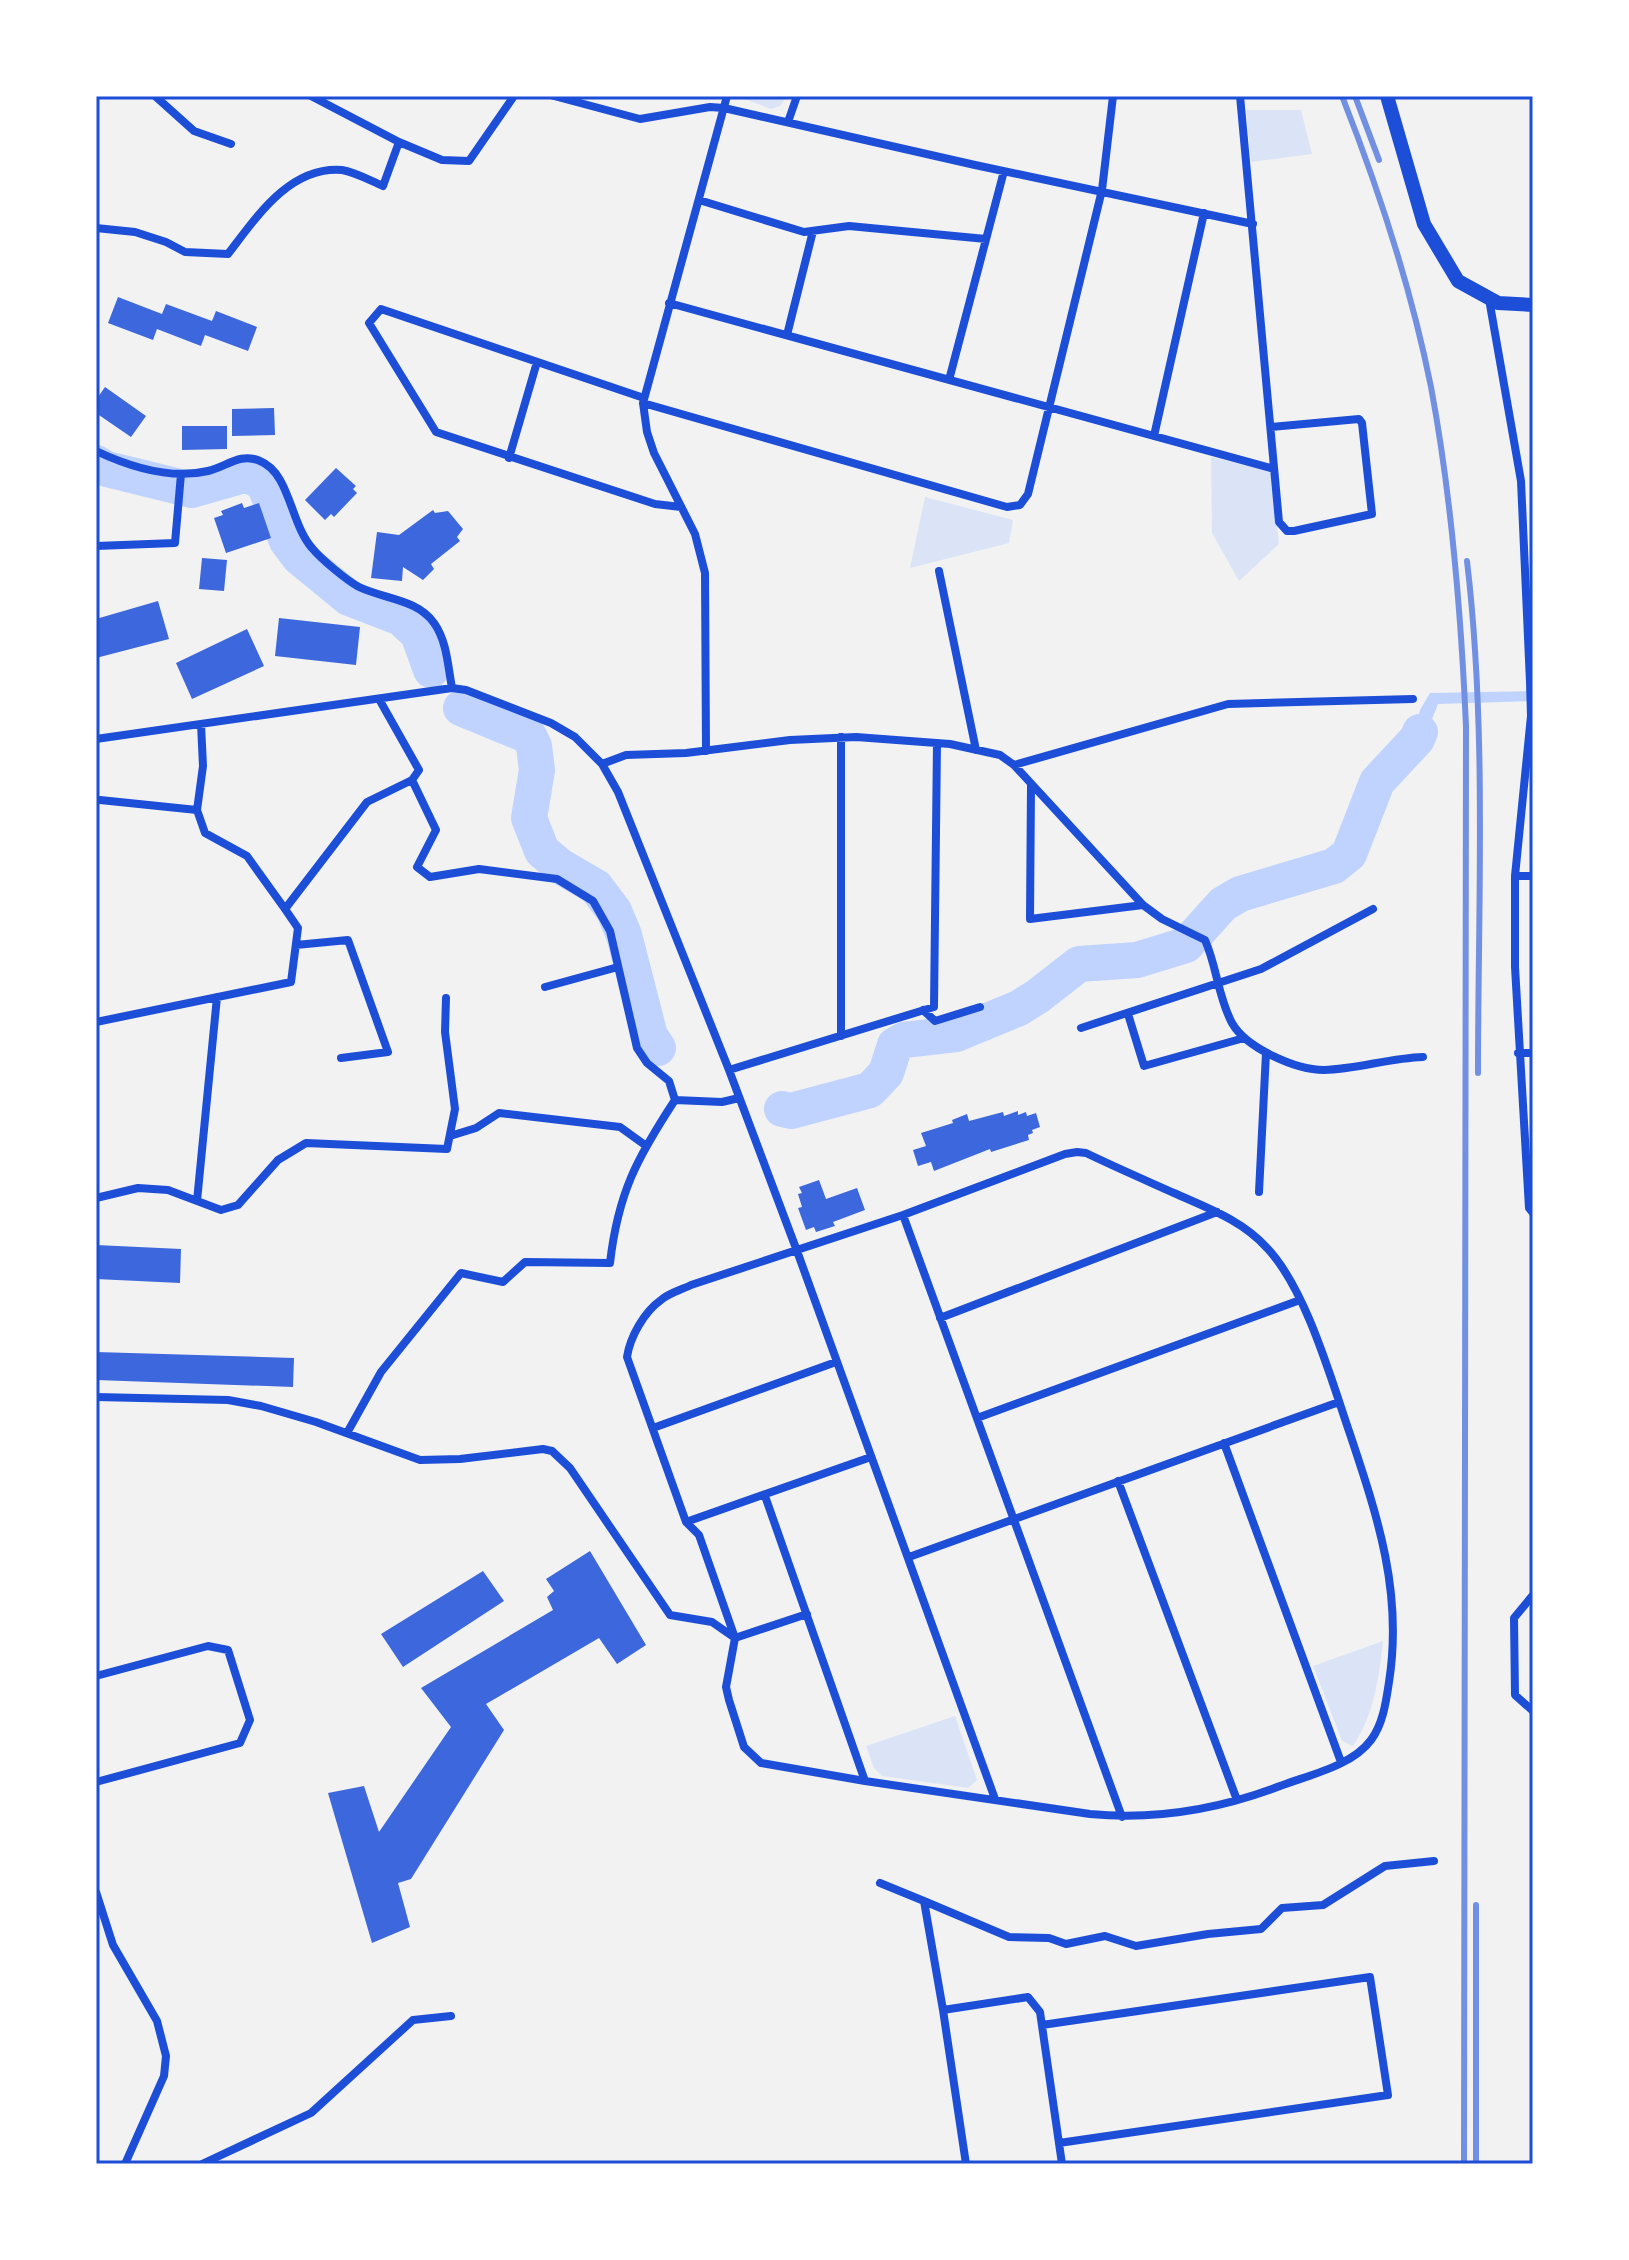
<svg xmlns="http://www.w3.org/2000/svg" width="1629" height="2260" viewBox="0 0 1629 2260" font-family="'DM Sans',sans-serif">
<style>
.green{fill:#dbe4f7}
.water{fill:#bfd3fe}
.lines{fill:none;stroke-linecap:round;stroke-linejoin:round}
.river{stroke:#bfd3fe;stroke-width:36}
.building{fill:#3d67dc}
.minor{stroke:#1d4ed8;stroke-width:8}
.tertiary{stroke:#1d4ed8;stroke-width:14}
.rail{stroke:#7290e2;stroke-width:6}
.neatline{fill:none;stroke:#1d4ed8;stroke-width:3}
</style>
<rect width="100%" height="100%" fill="#f2f2f2"/>
<path class="green" d="M 743,96 L 787,96 L 780,106 L 771,109 L 742,98 Z
M 1246,110 L 1301,110 L 1312,154 L 1251,162 Z
M 1211,457 L 1271,471 L 1279,544 L 1239,581 L 1212,533 Z
M 925,497 L 1013,520 L 1009,543 L 910,568 Z
M 1383,1641 C 1379,1678 1374,1715 1353,1746 L 1342,1741 L 1313,1666 Z
M 955,1716 L 977,1780 L 968,1788 L 882,1776 L 874,1768 L 866,1746 Z"/>
<path class="water" d="M 1533,691 L 1533,701 L 1438,704 L 1422,744 L 1395,775 L 1385,767 L 1413,736 L 1420,710 L 1430,693 Z"/>
<g class="lines">
<path class="river" d="M 96,463 L 107,469 L 192,490 L 248,474 L 264,484 L 287,541 L 299,557 L 349,598 L 401,618 L 418,634 L 431,670
M 461,708 L 529,736 L 534,746 L 537,770 L 529,818 L 542,851 L 560,866 L 596,887 L 614,911 L 624,935 L 650,1036 L 658,1048
M 782,1109 L 791,1111 L 870,1090 L 886,1073 L 895,1045 L 904,1040 L 956,1034 L 1019,1008 L 1038,996 L 1079,964 L 1137,960 L 1186,945 L 1223,904 L 1240,894 L 1334,866 L 1349,854 L 1377,782 L 1417,739 L 1420,732"/>
</g>
<path class="building" d="M 118,297 L 162,314 L 166,304 L 212,321 L 216,311 L 257,327 L 248,351 L 205,335 L 201,346 L 157,329 L 153,340 L 108,323 Z
M 105,387 L 146,416 L 131,437 L 96,413 L 96,400 Z
M 274,408 L 275,435 L 232,436 L 232,409 Z
M 182,426 L 227,426 L 227,449 L 182,450 Z
M 336,468 L 356,486 L 353,489 L 357,493 L 334,517 L 331,514 L 325,520 L 305,500 Z
M 242,503 L 244,508 L 259,503 L 271,538 L 226,553 L 214,518 L 223,515 L 221,511 Z
M 433,510 L 435,513 L 448,511 L 463,529 L 457,537 L 460,541 L 431,564 L 434,569 L 423,580 L 403,567 L 402,581 L 371,578 L 377,532 L 399,535 Z
M 202,558 L 227,560 L 224,591 L 199,589 Z
M 158,601 L 169,639 L 96,658 L 96,619 Z
M 279,618 L 360,627 L 356,665 L 275,656 Z
M 247,629 L 264,666 L 192,699 L 176,663 Z
M 1018,1111 L 1018,1115 L 1026,1112 L 1027,1116 L 1036,1113 L 1040,1127 L 1032,1130 L 1033,1133 L 1028,1135 L 1029,1140 L 991,1152 L 990,1149 L 934,1171 L 931,1162 L 918,1166 L 913,1150 L 926,1146 L 921,1133 L 953,1123 L 952,1120 L 967,1114 L 969,1121 L 1003,1112 L 1004,1116 Z
M 819,1180 L 826,1199 L 857,1188 L 865,1210 L 833,1222 L 835,1226 L 816,1232 L 814,1227 L 806,1230 L 798,1208 L 802,1207 L 798,1194 L 802,1193 L 799,1187 Z
M 96,1245 L 181,1249 L 180,1283 L 96,1279 Z
M 96,1352 L 294,1358 L 293,1387 L 96,1380 Z
M 590,1551 L 646,1645 L 617,1664 L 599,1638 L 486,1704 L 504,1730 L 411,1879 L 398,1883 L 410,1927 L 372,1943 L 328,1793 L 364,1786 L 379,1832 L 451,1727 L 421,1688 L 553,1610 L 547,1597 L 554,1591 L 546,1579 Z
M 483,1571 L 504,1601 L 403,1667 L 381,1634 Z"/>
<g class="lines">
<path class="minor" d="M 155,96 L 194,131 L 231,144
M 311,96 L 399,142
M 554,96 L 640,119 L 710,107 L 724,108 L 975,165 L 1253,224
M 1240,96 L 1279,522 L 1287,531 L 1294,531 L 1372,514 L 1362,423 L 1359,419 L 1271,427
M 788,122 L 797,96
M 699,200 L 804,232 L 849,226 L 986,239
M 96,228 L 135,232 L 166,242 L 185,252 L 228,254 C 256,218 289,166 342,170 C 355,172 371,181 383,186 L 399,142 L 442,160 L 469,161 L 514,96
M 1489,299 L 1521,481 L 1530,682 L 1531,716 L 1515,876 L 1515,967 L 1529,1208 L 1533,1213
M 669,303 L 1274,469
M 787,335 L 813,231
M 949,380 L 1004,171
M 644,398 L 381,309 L 369,323 L 436,432 L 655,504 L 681,507
M 643,403 L 1007,507 L 1020,505 L 1028,494 L 1102,190 L 1113,96
M 1154,436 L 1204,213
M 96,451 C 130,467 170,480 208,471 C 226,467 240,452 260,461 C 290,473 290,523 312,548 C 321,559 346,580 359,587 C 384,599 417,599 434,623 C 447,641 448,667 452,688
M 509,458 L 537,362
M 96,546 L 175,543 L 181,474
M 939,571 L 976,750
M 379,699 L 419,770 L 412,780
M 841,737 L 841,1036
M 96,739 L 452,688 L 466,690 L 551,723 L 575,737 L 602,764 L 618,792 L 729,1070 L 797,1251 L 995,1799
M 706,751 L 705,573 L 695,534 L 654,453 L 647,432 L 643,403 L 727,96
M 602,764 L 626,755 L 686,753 L 790,740 L 856,737 L 950,744 L 1000,755 L 1014,765 L 1143,905 L 1162,919 L 1205,940 C 1217,967 1218,997 1232,1023 C 1246,1048 1296,1070 1324,1070 C 1357,1069 1390,1058 1423,1057
M 1014,765 L 1228,704 L 1413,699
M 1031,785 L 1030,919 L 1143,905
M 100,800 L 197,810 L 205,833 L 247,856 L 285,909
M 197,810 L 203,766 L 201,724
M 1515,876 L 1533,876
M 296,945 L 348,940 L 388,1052 L 341,1058
M 545,987 L 618,967
M 923,1010 L 935,1021 L 980,1007
M 1128,1014 L 1144,1066 L 1244,1038
M 96,1022 L 291,982 L 298,928 L 285,909 L 367,802 L 412,780 L 436,830 L 417,867 L 430,877 L 479,869 L 557,879 L 593,901 L 610,931 L 637,1048 L 647,1063 L 669,1081 L 675,1100 C 637,1158 618,1193 610,1263 L 525,1262 L 503,1282 L 461,1273 L 381,1372 L 347,1433
M 1081,1028 L 1261,969 L 1373,909
M 1518,1053 L 1533,1053
M 729,1070 L 934,1007 L 937,743
M 675,1100 L 722,1102 L 739,1098
M 450,1136 L 476,1128 L 499,1113 L 620,1127 L 645,1145
M 1077,1152 L 1086,1153 C 1115,1167 1145,1180 1174,1193 C 1207,1208 1242,1220 1267,1248 C 1306,1289 1331,1379 1350,1434 C 1378,1518 1403,1593 1389,1682 C 1386,1702 1383,1724 1371,1740 C 1352,1766 1309,1775 1280,1786 C 1220,1809 1155,1820 1090,1814 L 865,1781 L 761,1763 L 744,1747 L 729,1700 L 726,1687 L 735,1638 L 699,1535 L 686,1522 L 627,1357 C 630,1337 644,1312 661,1300 C 669,1293 681,1290 691,1285 L 903,1215 L 1065,1154 Z
M 1259,1192 L 1266,1053
M 96,1198 L 138,1188 L 168,1190 L 221,1210 L 238,1205 L 278,1160 L 306,1143 L 447,1149 L 455,1109 L 445,1032 L 446,998
M 197,1201 L 217,997
M 903,1215 L 1122,1817
M 940,1318 L 1217,1212
M 96,1397 L 228,1400 L 261,1406 L 316,1422 L 420,1460 L 460,1459 L 543,1449 L 552,1451 L 570,1468 L 670,1615 L 712,1622 L 735,1638 L 807,1614
M 977,1418 L 1300,1300
M 653,1428 L 836,1362
M 1224,1443 L 1341,1762
M 1118,1481 L 1237,1800
M 765,1496 L 865,1781
M 686,1522 L 871,1457
M 909,1557 L 1339,1402
M 1533,1595 L 1514,1618 L 1515,1695 L 1533,1711
M 96,1676 L 208,1646 L 228,1650 L 250,1720 L 240,1743 L 96,1782
M 880,1883 L 924,1901
M 96,1892 L 113,1945 L 157,2021 L 166,2056 L 164,2076 L 125,2164
M 943,2010 L 924,1901 L 1009,1937 L 1049,1938 L 1066,1944 L 1105,1936 L 1136,1946 L 1208,1934 L 1261,1929 L 1282,1908 L 1323,1905 L 1385,1866 L 1434,1861
M 1042,2025 L 1370,1977 L 1388,2095 L 1059,2143
M 202,2164 L 311,2113 L 413,2020 L 451,2016
M 966,2164 L 943,2010 L 1028,1997 L 1040,2012 L 1062,2164"/>
<path class="tertiary" d="M 1387,96 L 1424,224 L 1458,281 L 1498,303 L 1533,305"/>
<path class="rail" d="M 1342,96 C 1379,190 1411,287 1431,387 C 1452,499 1461,613 1466,726 L 1464,2164
M 1355,96 L 1379,160
M 1467,561 C 1487,730 1478,903 1478,1073
M 1476,2164 L 1476,1905"/>
</g>
<rect width="1629" height="2260" fill="none" stroke="#ffffff" stroke-width="196"/>
<rect x="98" y="98" width="1433" height="2064" class="neatline"/>
</svg>
